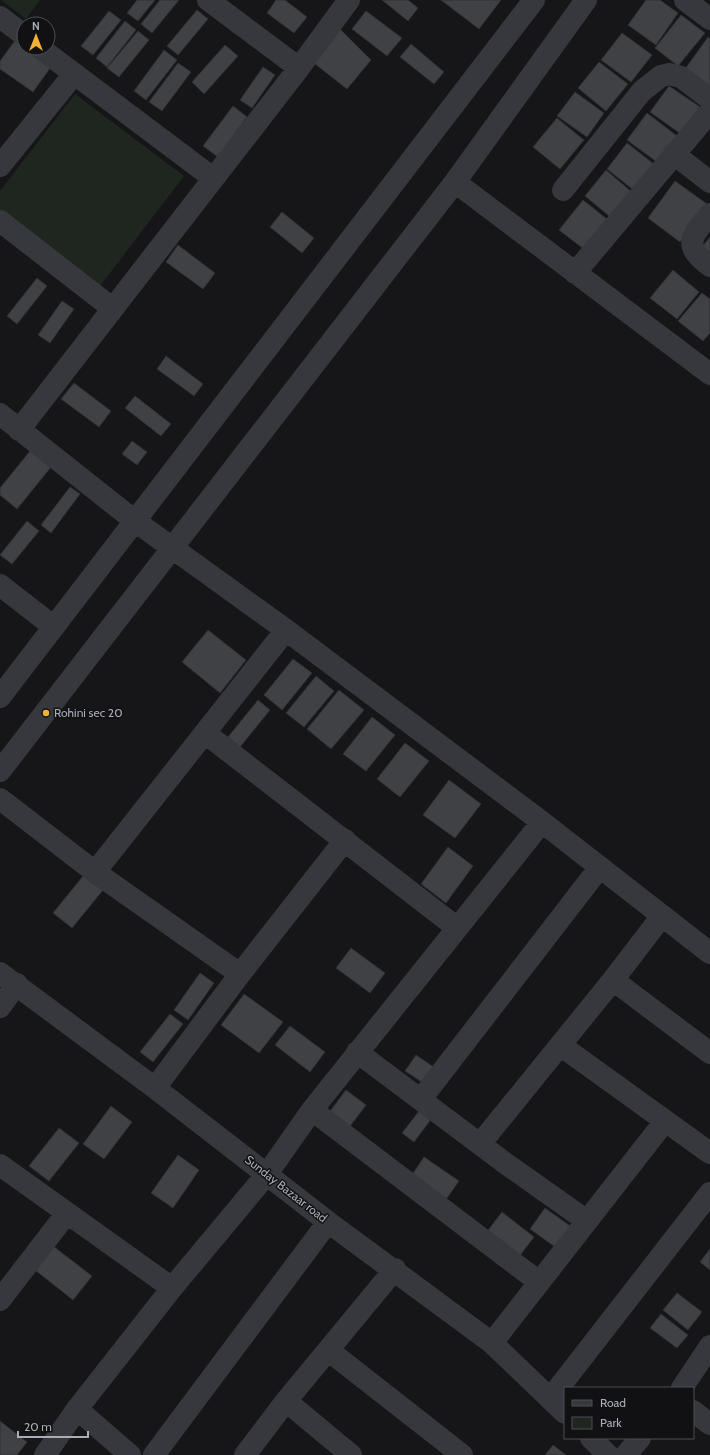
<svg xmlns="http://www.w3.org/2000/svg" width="710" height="1455" viewBox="0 0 710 1455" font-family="Cabin,sans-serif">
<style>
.green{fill:#1e261f}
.building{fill:#404145;stroke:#303034}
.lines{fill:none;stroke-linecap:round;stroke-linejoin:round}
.minor{stroke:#37383d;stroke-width:22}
.poi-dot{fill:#f2b134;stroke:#111113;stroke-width:1.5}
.labels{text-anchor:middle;stroke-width:3;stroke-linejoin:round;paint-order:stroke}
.poi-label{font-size:12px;fill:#a8adb8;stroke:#111113;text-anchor:start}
.street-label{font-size:12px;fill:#a8adb8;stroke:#111113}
</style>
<rect width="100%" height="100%" fill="#161618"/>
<path class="green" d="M 1,0 L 40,0 L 26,19 Z
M 75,94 L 184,176 L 100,286 L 0,210 L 0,191 Z"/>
<path class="building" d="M 137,0 L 155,0 L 138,21 L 127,13 Z
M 160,0 L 179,0 L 152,33 L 141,24 Z
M 276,0 L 285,0 L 307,17 L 294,33 L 267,13 Z
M 382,0 L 408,0 L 418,8 L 408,21 Z
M 441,0 L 501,0 L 479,29 Z
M 646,0 L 660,0 L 678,13 L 656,45 L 628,25 Z
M 197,10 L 208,19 L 178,55 L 167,46 Z
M 109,11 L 121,20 L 93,55 L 81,46 Z
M 366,11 L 402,38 L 387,56 L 352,29 Z
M 681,15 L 705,33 L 678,66 L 655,48 Z
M 125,21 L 136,30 L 107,67 L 96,58 Z
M 336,25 L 371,60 L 347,89 L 310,60 Z
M 138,31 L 149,40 L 119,77 L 107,68 Z
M 622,33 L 652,55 L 631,82 L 601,60 Z
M 708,37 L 710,39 L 710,91 L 683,72 Z
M 17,38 L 24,43 L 24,48 L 30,48 L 53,64 L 33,92 L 0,69 L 0,61 Z
M 411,44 L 444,72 L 434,84 L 400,57 Z
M 225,45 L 238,56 L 204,94 L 192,82 Z
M 164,50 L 177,60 L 146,100 L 134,91 Z
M 599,62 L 628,84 L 606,111 L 578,88 Z
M 178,63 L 191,72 L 162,111 L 149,102 Z
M 263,67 L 275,75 L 252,108 L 240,100 Z
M 669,86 L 700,107 L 681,134 L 650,112 Z
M 575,92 L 604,113 L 587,137 L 557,116 Z
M 233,106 L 247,117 L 218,157 L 203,146 Z
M 647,113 L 677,136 L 657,162 L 627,140 Z
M 557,118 L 584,140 L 560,169 L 533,147 Z
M 627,143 L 655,165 L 635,191 L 607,169 Z
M 606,170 L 634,194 L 614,220 L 585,196 Z
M 675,181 L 707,204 L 680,242 L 648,218 Z
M 583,200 L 612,223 L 589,253 L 559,230 Z
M 282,212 L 314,238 L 302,253 L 270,227 Z
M 710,237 L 710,253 L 702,247 Z
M 178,245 L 215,273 L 203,289 L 166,262 Z
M 673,270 L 699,292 L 677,319 L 650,298 Z
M 37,278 L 47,286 L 17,324 L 7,316 Z
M 702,293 L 710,299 L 710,333 L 703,341 L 678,321 Z
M 62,301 L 74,309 L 50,343 L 38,335 Z
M 166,356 L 203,384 L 194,396 L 157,369 Z
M 74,383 L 111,411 L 99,427 L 61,399 Z
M 135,396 L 171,424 L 161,436 L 125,408 Z
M 132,441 L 147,452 L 137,465 L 122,454 Z
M 30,451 L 51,467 L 17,509 L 0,495 L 0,488 Z
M 70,487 L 80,494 L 51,533 L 41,525 Z
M 27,521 L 39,531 L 12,564 L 0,555 Z
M 208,630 L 246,660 L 220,693 L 182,662 Z
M 293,659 L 312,673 L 282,710 L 264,695 Z
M 316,676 L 334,691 L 304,727 L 286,713 Z
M 339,690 L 364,710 L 331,749 L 307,729 Z
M 258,700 L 270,710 L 240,747 L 228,737 Z
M 372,717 L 395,735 L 366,771 L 343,754 Z
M 405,743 L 429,761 L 400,797 L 377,779 Z
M 449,780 L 481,804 L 455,838 L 423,815 Z
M 448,847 L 473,866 L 446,903 L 421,884 Z
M 84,875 L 103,890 L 72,928 L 53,913 Z
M 351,948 L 385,973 L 370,993 L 336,968 Z
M 200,973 L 214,983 L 188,1020 L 174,1010 Z
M 244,994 L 283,1022 L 259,1053 L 221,1025 Z
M 170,1014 L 183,1024 L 153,1062 L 140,1052 Z
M 290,1026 L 325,1052 L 310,1072 L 275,1045 Z
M 416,1055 L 438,1070 L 428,1086 L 405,1071 Z
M 346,1090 L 366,1105 L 348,1129 L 328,1114 Z
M 111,1106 L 132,1122 L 104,1159 L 83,1144 Z
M 420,1110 L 432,1118 L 414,1142 L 402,1133 Z
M 59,1128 L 79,1143 L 49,1181 L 29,1166 Z
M 178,1155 L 199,1170 L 173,1208 L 151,1193 Z
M 424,1157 L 459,1181 L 442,1205 L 408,1181 Z
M 545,1208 L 573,1228 L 558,1249 L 530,1229 Z
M 502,1212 L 534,1237 L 515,1262 L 483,1237 Z
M 53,1246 L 92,1276 L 73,1300 L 35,1270 Z
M 710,1249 L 710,1270 L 700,1262 Z
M 677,1293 L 702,1312 L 688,1330 L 663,1310 Z
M 661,1314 L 688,1335 L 677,1348 L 650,1328 Z
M 0,1421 L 27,1442 L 17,1455 L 0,1455 Z
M 553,1445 L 566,1455 L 545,1455 Z"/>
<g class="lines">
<path class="minor" d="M 208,0 L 299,68
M 685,0 L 710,19
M 0,17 L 24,35
M 40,48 L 213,178
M 674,154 L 710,182
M 0,166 L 74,74
M 455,182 L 710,374
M 563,190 L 642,91 L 661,76 L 669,74 L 681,77 L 710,99
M 710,214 C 691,237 682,245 710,266
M 0,221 L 112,308
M 575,273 L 710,112
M 0,414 L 135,521 L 286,630 L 542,822 L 710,953
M 19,430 L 299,68 L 349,0
M 0,585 L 54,627
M 0,697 L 534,0
M 205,733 L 456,927
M 0,771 L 455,182 L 586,0
M 0,799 L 95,872 L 240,974
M 95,872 L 286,630
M 0,973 L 155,1088 L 328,1222 L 492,1343 L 565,1413
M 613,980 L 710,1053
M 0,1007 L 17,984
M 560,1045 L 710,1153
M 357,1052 L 505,1163 L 587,1221
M 155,1088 L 240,974 L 345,840
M 421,1099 L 600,867
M 312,1110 L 539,1282
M 480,1144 L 613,980 L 662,916
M 0,1165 L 172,1288
M 0,1300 L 67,1213
M 492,1343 L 665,1121
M 328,1350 L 462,1455
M 682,1388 L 710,1346
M 550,1399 L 710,1193
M 77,1409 L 130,1455
M 693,1411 L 710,1424
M 591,1438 L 608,1455
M 45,1455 L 77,1409 L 172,1288 L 267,1174 L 312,1110 L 542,822
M 154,1455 L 328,1222
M 245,1455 L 286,1401
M 351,1455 L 286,1401 L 395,1269
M 626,1455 L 640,1438"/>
</g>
<circle class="poi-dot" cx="46" cy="713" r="4"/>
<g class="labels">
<g class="poi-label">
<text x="54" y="717">Rohini sec 20</text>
</g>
<g class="street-label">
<text transform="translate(286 1189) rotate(38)" y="4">Sunday Bazaar road</text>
</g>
</g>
<rect x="564" y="1387" width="130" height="52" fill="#111113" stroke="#4d4f55"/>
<rect x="572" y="1400" width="20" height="6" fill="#37383d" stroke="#4d4f55"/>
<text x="600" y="1407" font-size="12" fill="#a8adb8">Road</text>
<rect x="572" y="1417" width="20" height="12" fill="#1e261f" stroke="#4d4f55"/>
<text x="600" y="1427" font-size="12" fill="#a8adb8">Park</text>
<g transform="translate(36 36)"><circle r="19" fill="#111113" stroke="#4d4f55"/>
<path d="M0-3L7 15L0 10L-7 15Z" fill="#f2b134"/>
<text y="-6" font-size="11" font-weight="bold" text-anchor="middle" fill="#a8adb8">N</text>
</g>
<path d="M18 1431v6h70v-6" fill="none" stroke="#a8adb8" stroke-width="2"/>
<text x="24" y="1431" font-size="12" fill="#a8adb8" stroke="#111113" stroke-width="3" paint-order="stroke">20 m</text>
</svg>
